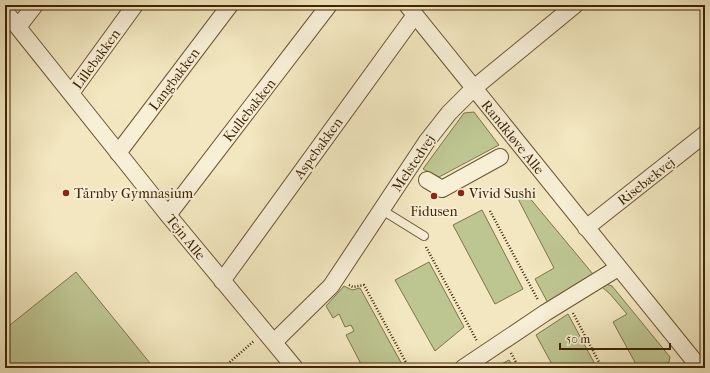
<svg xmlns="http://www.w3.org/2000/svg" width="710" height="373" viewBox="0 0 710 373" font-family="'IM FELL French Canon',serif">
<style>
.green{fill:#bdc591;stroke:#7e754a}
.lines{fill:none;stroke-linecap:round;stroke-linejoin:round}
.lane-casing{stroke:#6b5632;stroke-width:10}
.street-casing{stroke:#6b5632;stroke-width:18}
.secondary-casing{stroke:#3e2503;stroke-width:24}
.path{stroke:#3e2503;stroke-width:2.5;stroke-dasharray:1 2;stroke-linecap:butt}
.lane{stroke:#f7efd6;stroke-width:8}
.street{stroke:#f7efd6;stroke-width:16}
.secondary{stroke:#f7efd6;stroke-width:22}
.poi-dot{fill:#8f2418;stroke:#f7efd6;stroke-width:1.5}
.labels{text-anchor:middle;stroke-width:3.5;stroke-linejoin:round;paint-order:stroke}
.street-label{font-size:14px;fill:#3e2503;stroke:#f7efd6}
.poi-label{font-size:14px;fill:#3e2503;stroke:#f7efd6;text-anchor:start}
</style>
<rect width="100%" height="100%" fill="#f2e7c0"/>
<filter id="stains"><feTurbulence type="fractalNoise" baseFrequency=".005" numOctaves="4"/><feColorMatrix values="0 0 0 0 .2 0 0 0 0 .09 0 0 0 0 .02 0 0 0 .5 -.17"/></filter>
<radialGradient id="worn" r=".72"><stop offset=".6" stop-color="#630" stop-opacity="0"/><stop offset="1" stop-color="#630" stop-opacity=".3"/></radialGradient>
<path class="green" d="M 474,112 L 499,145 L 439,177 L 423,169 L 464,113 Z
M 523,190 L 593,274 L 548,303 L 535,279 L 554,268 L 516,195 Z
M 482,210 L 523,289 L 495,304 L 453,225 Z
M 429,262 L 464,327 L 435,351 L 395,280 Z
M 76,272 L 154,368 L 5,368 L 5,329 Z
M 606,284 L 612,286 L 670,357 L 669,362 L 660,368 L 638,368 L 613,322 L 627,314 L 610,294 L 602,287 Z
M 344,286 L 352,290 L 360,288 L 404,368 L 363,368 L 346,335 L 354,331 L 351,325 L 345,327 L 339,314 L 333,318 L 326,306 Z
M 568,314 L 597,368 L 554,368 L 536,335 Z
M 509,360 L 514,368 L 494,368 Z"/>
<g class="lines">
<g class="lane-casing">
<path id="lane" d="M 382,210 L 424,236"/>
</g>
<g class="street-casing">
<path id="street" d="M 407,5 L 700,368
M 5,11 L 168,215 L 295,368
M 18,27 L 35,5
M 71,93 L 135,5
M 118,153 L 230,5
M 427,180 L 442,189 L 500,157
M 168,215 L 329,5
M 586,228 L 705,134
M 222,281 L 415,15
M 274,342 L 331,286 L 427,141 L 449,113 L 474,88 L 575,5
M 463,368 L 545,313 L 618,268"/>
</g>
<g class="secondary-casing">
<path id="secondary" d="M 704,368 L 705,367"/>
</g>
<path class="path" d="M 490,211 L 538,300
M 426,247 L 477,341
M 349,285 L 353,287 L 364,285 L 409,368
M 573,313 L 600,364
M 511,353 L 519,368
M 223,368 L 254,341"/>
<use href="#lane" class="lane"/>
<use href="#street" class="street"/>
<use href="#secondary" class="secondary"/>
</g>
<g class="poi-dot">
<circle cx="66" cy="193" r="4"/>
<circle cx="461" cy="193" r="4"/>
<circle cx="434" cy="196" r="4"/>
</g>
<g class="labels">
<g class="street-label">
<text transform="translate(96 59) rotate(-54)" y="5">Lillebakken</text>
<text transform="translate(174 79) rotate(-53)" y="5">Langbakken</text>
<text transform="translate(249 110) rotate(-52)" y="5">Kullebakken</text>
<text transform="translate(513 137) rotate(51)" y="5">Randkløve Alle</text>
<text transform="translate(318 148) rotate(-54)" y="5">Aspebakken</text>
<text transform="translate(413 163) rotate(-56)" y="5">Melstedvej</text>
<text transform="translate(646 181) rotate(-38)" y="5">Risebækvej</text>
<text transform="translate(186 237) rotate(51)" y="5">Tejn Alle</text>
</g>
<g class="poi-label">
<text x="74" y="198">Tårnby Gymnasium</text>
<text x="469" y="198">Vivid Sushi</text>
<text x="434" y="216" text-anchor="middle">Fidusen</text>
</g>
</g>
<rect width="710" height="373" fill="none" stroke="#f2e7c0" stroke-width="20"/>
<rect x="6" y="6" width="698" height="361" fill="none" stroke="#3e2503" stroke-width="2"/>
<rect x="10" y="10" width="690" height="353" fill="none" stroke="#3e2503"/>
<path d="M560 343v6h110v-6" fill="none" stroke="#3e2503" stroke-width="2"/>
<text x="566" y="343" font-size="12" fill="#3e2503" stroke="#f7efd6" stroke-width="3" paint-order="stroke">50 m</text>
<rect width="100%" height="100%" filter="url(#stains)"/>
<rect width="100%" height="100%" fill="url(#worn)"/>
</svg>
